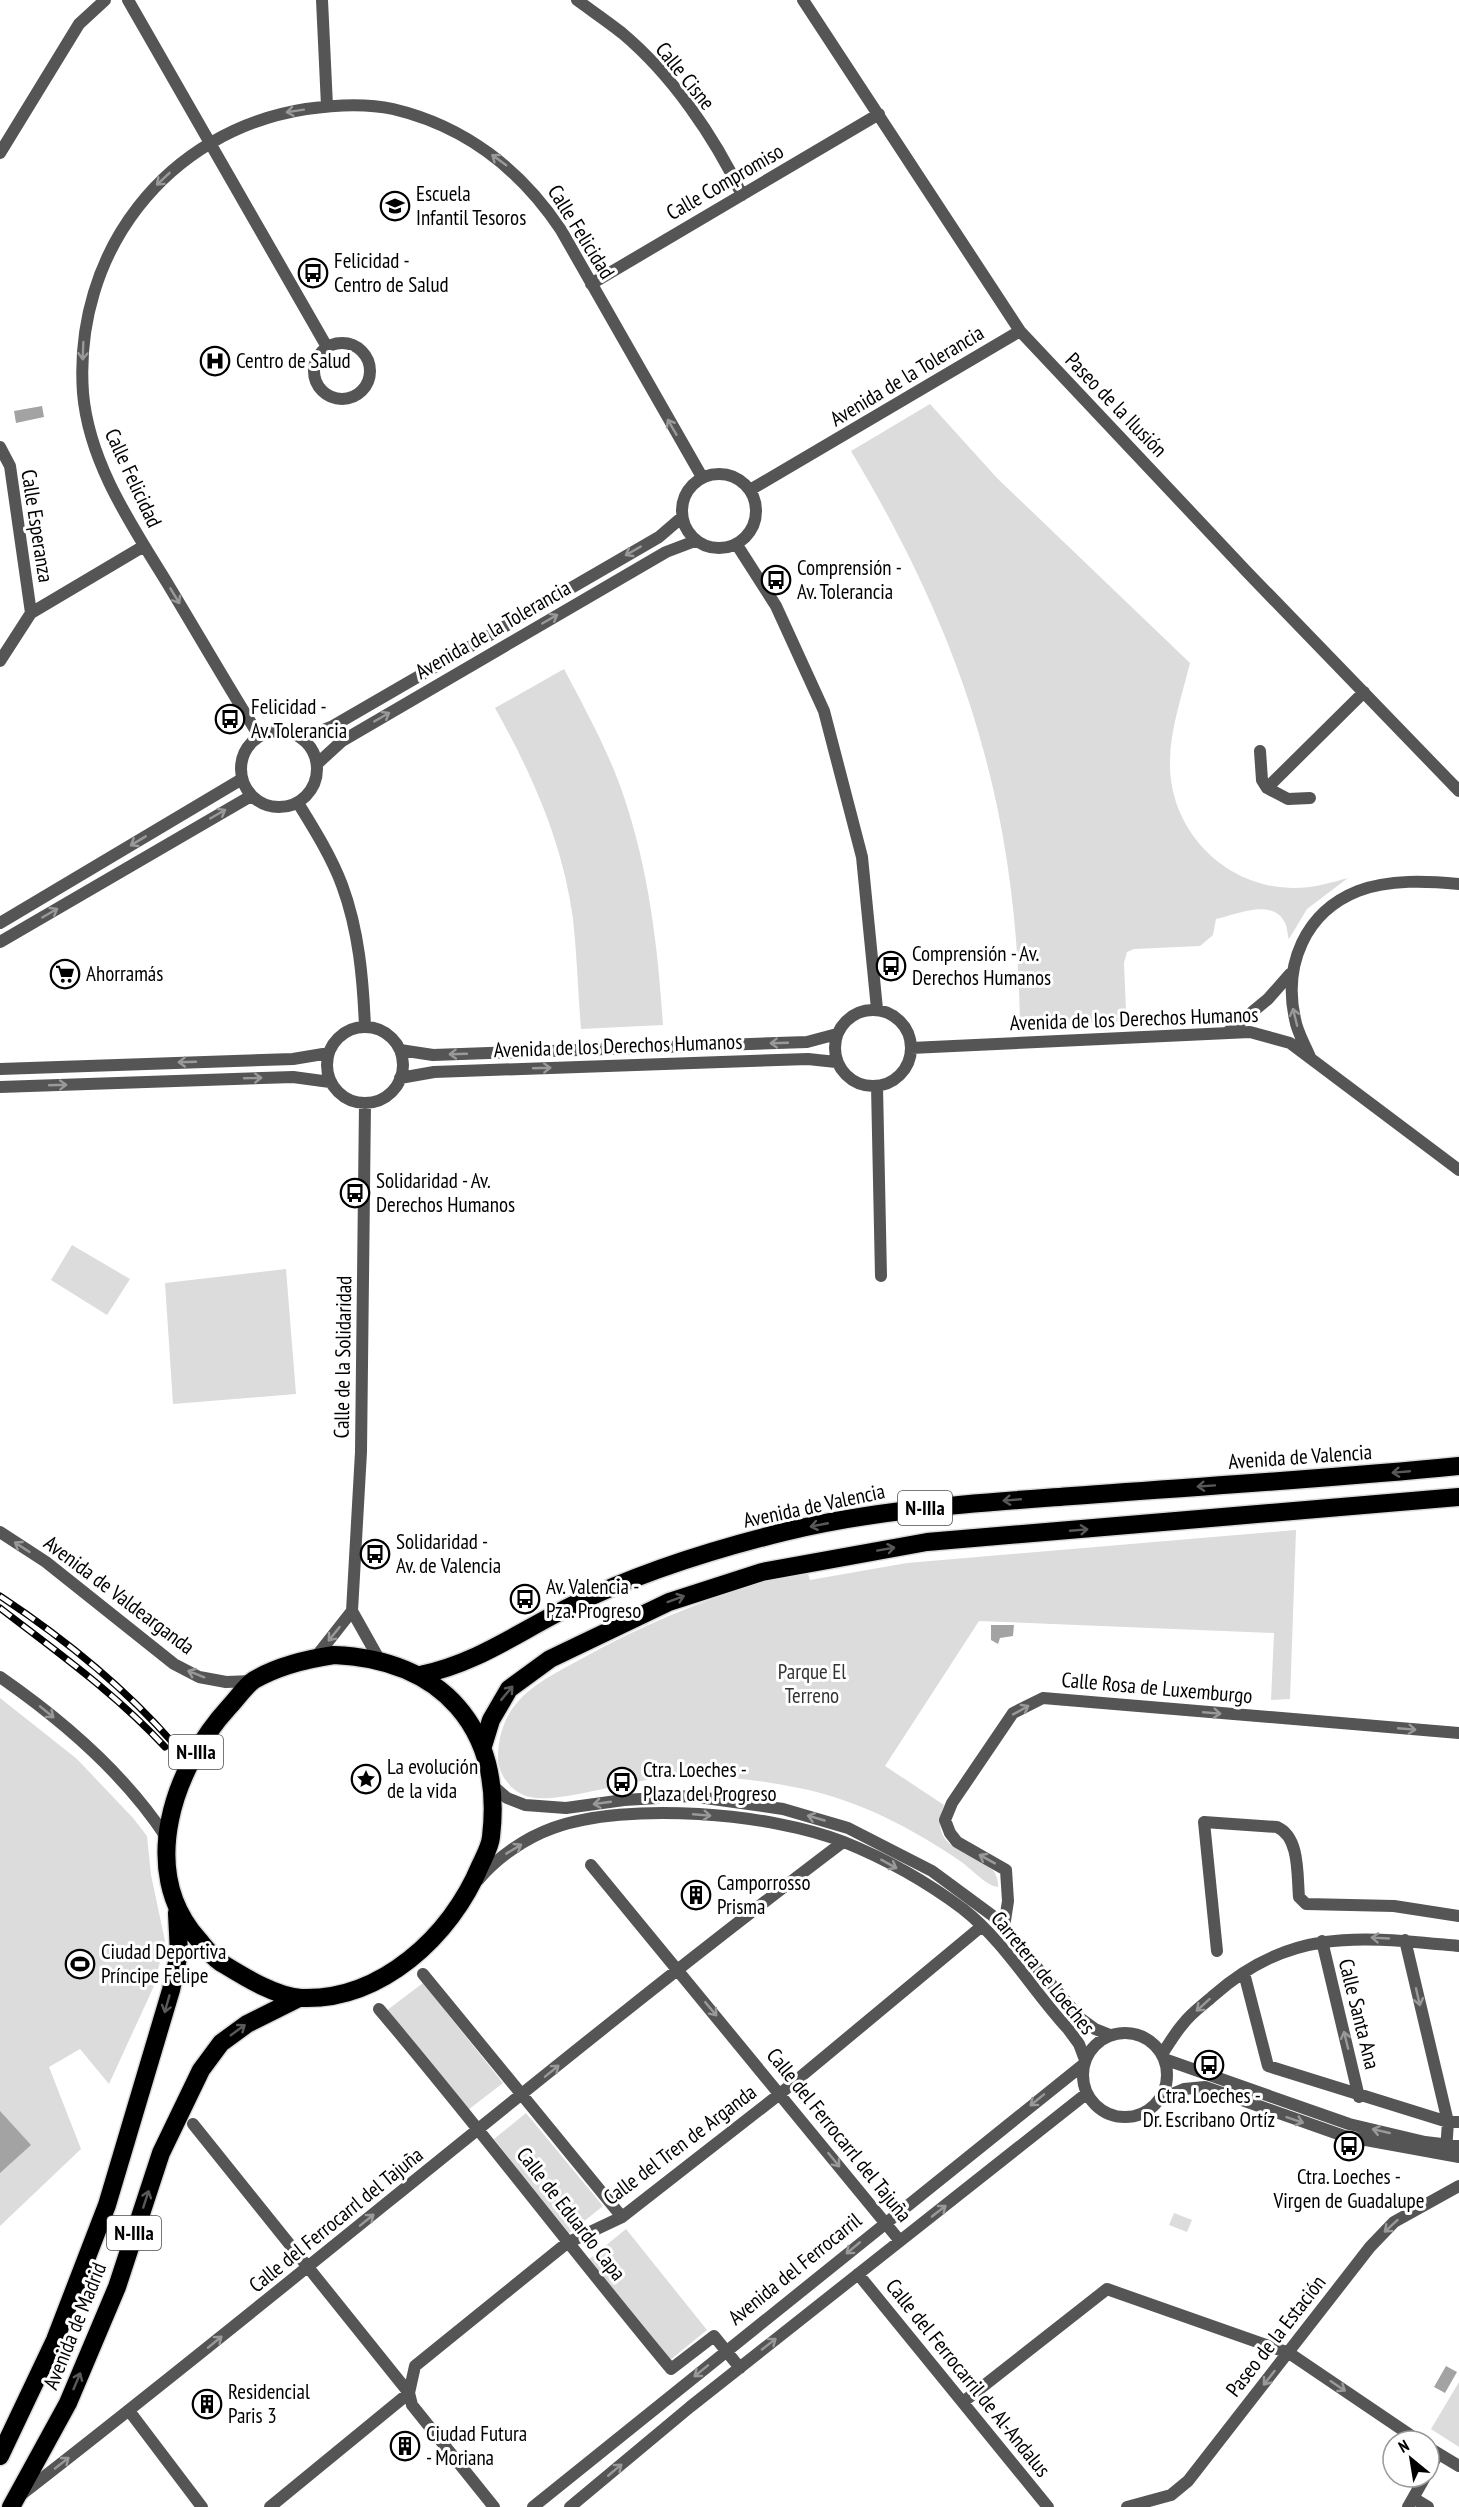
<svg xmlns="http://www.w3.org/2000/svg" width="1459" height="2507" viewBox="0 0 1459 2507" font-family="'PT Sans Narrow',sans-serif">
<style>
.green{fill:#dcdcdc}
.water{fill:#a3a3a3}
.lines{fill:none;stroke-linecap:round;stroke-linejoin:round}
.highway-casing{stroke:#dbdbdb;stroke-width:21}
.street{stroke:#555;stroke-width:12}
.highway{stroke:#000;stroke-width:18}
.rail-casing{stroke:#000;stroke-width:7}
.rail{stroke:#fff;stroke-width:4.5;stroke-dasharray:14;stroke-linecap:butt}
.oneway{stroke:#999}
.oneway2{stroke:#595959}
.labels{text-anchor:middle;stroke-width:6;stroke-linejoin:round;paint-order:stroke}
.shield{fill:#fff;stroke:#4c4c4c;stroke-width:1.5}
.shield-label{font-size:20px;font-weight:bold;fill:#000}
.street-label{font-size:21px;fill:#000;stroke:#fff}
.poi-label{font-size:21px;fill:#000;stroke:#fff;text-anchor:start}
.park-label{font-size:21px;fill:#333;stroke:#fff}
</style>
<rect width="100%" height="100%" fill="#fff"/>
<path class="green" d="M 930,404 L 997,478 L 1190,663 C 1182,696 1169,732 1170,766 C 1171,833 1227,888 1294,888 C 1312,888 1330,883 1348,878 L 1307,909 L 1289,939 C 1287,935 1288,927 1284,921 C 1271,898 1235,915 1216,919 L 1213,935 L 1200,946 L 1134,949 L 1127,952 L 1124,963 L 1126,1011 L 1136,1021 L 1020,1026 C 1017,805 964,640 851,451 Z
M 564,669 C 586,711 609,752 624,797 C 649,871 658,948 663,1025 L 581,1029 C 578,993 577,955 573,919 C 563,843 532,774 495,708 Z
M 72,1245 L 130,1279 L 107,1315 L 51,1280 Z
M 286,1269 L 296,1394 L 173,1404 L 165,1283 Z
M 1296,1530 L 1290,1699 L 1271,1700 L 1274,1633 L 979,1621 L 885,1766 L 944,1805 C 922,1863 1001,1846 998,1887 C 986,1886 971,1868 960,1861 C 912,1828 856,1799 799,1788 C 751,1778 703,1774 654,1779 C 625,1782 553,1804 530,1797 C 512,1793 497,1774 498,1756 C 498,1738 504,1718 516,1704 C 533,1683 558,1672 581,1659 C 653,1619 727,1590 807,1570 L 810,1580 L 907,1563 Z
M 0,1698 L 77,1759 L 133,1818 L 147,1836 L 151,1875 L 165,1941 L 154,1986 L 109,2084 L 80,2049 L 49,2067 L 81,2149 L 0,2226 Z
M 423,1983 L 503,2083 L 468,2110 L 386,2011 Z
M 526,2113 L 603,2206 L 568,2234 L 494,2139 Z
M 1174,2213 L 1192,2220 L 1187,2232 L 1169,2225 Z
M 626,2229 L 707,2330 L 669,2361 L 588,2260 Z
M 1459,2382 L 1459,2447 L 1431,2429 Z"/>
<path class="water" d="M 42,406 L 44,417 L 16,423 L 14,411 Z
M 991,1625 L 1014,1625 L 1013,1636 L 1000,1638 L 998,1644 L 991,1640 Z
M 0,2111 L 31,2145 L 0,2173 Z
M 1446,2366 L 1457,2372 L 1445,2393 L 1434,2387 Z"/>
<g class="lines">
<g class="highway-casing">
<path id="highway" d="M 334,1655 C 441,1659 504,1728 491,1837 C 490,1847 484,1857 480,1866 C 451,1936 381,2001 301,1998 C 274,1996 243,1976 220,1962 C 211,1956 205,1947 198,1939 C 137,1870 174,1767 229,1707 C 237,1699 245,1686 254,1680 C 278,1666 307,1659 334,1655 Z
M 420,1675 C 478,1663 518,1632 571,1606 C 638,1573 711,1550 784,1532 C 878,1509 976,1503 1072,1496 C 1201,1486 1330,1479 1459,1466
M 483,1746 L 491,1720 L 509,1689 L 550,1659 L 669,1602 L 762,1572 L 927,1542 L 1459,1497
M 0,2456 L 55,2340 L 107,2205 L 171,1990 L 179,1953 L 177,1913
M 11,2507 L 68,2403 L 117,2287 L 161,2153 L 201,2070 L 221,2043 L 247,2024 L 299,1998"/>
</g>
<path class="street" d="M 128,0 L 327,347
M 322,0 L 327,106
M 577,0 C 592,11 607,21 622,33 C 672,75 714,136 742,195
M 803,0 L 1020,331 L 1248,573 L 1459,791
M 0,153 L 79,24 L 105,0
M 591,284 L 879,114
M314 371a28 28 0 1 1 56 0a28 28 0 1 1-56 0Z
M 0,447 L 10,466 L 31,613
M682 511a37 37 0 1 1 74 0a37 37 0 1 1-74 0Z
M 750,490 L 1020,331
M 737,545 L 776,606 L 824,711 L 862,857 L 877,1009
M 0,661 L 31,613 L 144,546
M241 769a38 38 0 1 1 76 0a38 38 0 1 1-76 0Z
M 259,736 C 228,686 199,636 169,586 C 133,527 89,464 83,393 C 73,253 166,131 306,109 C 333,105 366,103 393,109 C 465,126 521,170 561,230 L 702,477
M 303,738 L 333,726 L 659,537 L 681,518
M 1260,751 L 1262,780 L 1267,788 L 1364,692
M 318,763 L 342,741 L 666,552 L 695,541
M 1267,788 L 1288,799 L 1310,798
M 298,803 C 314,829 331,856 342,885 C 359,931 363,979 365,1027
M 0,923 L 242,779
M 0,942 L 251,796
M835 1048a38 38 0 1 1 76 0a38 38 0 1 1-76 0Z
M327 1065a38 38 0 1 1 76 0a38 38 0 1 1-76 0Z
M 1228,1032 L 1268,999 L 1290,974
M 911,1048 L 1250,1032 L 1290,1043 L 1459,1170
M 400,1050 L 433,1055 L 807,1042 L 837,1034
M 1310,1057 C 1305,1045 1297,1032 1295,1019 C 1283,965 1305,912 1358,891 C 1389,879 1428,881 1459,884
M 0,1069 L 293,1059 L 329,1053
M 400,1078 L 434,1072 L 808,1059 L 836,1062
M 877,1086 L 881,1276
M 0,1087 L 293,1077 L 330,1082
M 365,1103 L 361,1452 L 352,1611 L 379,1659
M 0,1532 L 46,1562 L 174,1664 L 199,1677 L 226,1682 L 253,1681
M 315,1658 L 352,1611
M 0,1677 C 62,1720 124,1773 166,1837
M 492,1785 L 507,1798 L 525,1805 L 566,1808 L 624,1800 L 691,1796 L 783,1809 L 848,1828 L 932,1871 L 993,1916 L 1080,2018 L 1095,2029 L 1110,2035
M 591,1865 L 900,2241
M 479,1879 C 498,1857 525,1838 553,1828 C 627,1801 771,1813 844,1842 C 886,1859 927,1882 963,1909 C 1005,1942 1032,1990 1068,2029 L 1079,2044 L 1085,2060
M 1004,1927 L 1008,1901 L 1006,1870 L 957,1842 L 950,1833 L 945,1820 L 952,1803 L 1013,1713 L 1043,1698 L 1459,1733
M 1405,1940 L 1448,2122 L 1446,2151
M 1322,1941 L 1359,2097
M 1217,1951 L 1204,1822 L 1277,1827 C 1300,1837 1297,1875 1299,1897 L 1306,1904 L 1394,1906 L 1459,1916
M 1244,1973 L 1268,2066 L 1448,2122 L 1459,2122
M 423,1974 L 622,2217
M 379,2009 C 479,2127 572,2250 671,2369 L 714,2336 L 740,2368
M1083 2075a42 42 0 1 1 84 0a42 42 0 1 1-84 0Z
M 1162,2054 C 1169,2044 1175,2033 1183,2024 C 1191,2013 1203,2005 1213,1996 C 1292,1926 1362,1937 1459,1946
M 1164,2059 L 1349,2124 L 1425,2142 L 1459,2146
M 1160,2099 L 1184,2089 L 1205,2087 L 1344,2136 L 1459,2157
M 193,2124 L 409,2393 L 412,2405 L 494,2507
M 858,2274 L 1048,2507
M 963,2402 L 1107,2289 L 1289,2353 L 1419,2441
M 130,2412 L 202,2507
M 1429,2448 L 1459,2466
M 1429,2470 L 1438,2454
M 22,2494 C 298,2280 564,2053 843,1842
M 1413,2498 L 1428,2507
M 270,2507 L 409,2393 L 415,2366 L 567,2243 L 622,2217 L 781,2093 L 982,1926
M 533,2507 L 1084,2064
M 570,2507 L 690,2407 L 1086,2094
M 1127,2507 L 1171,2495 L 1188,2481 L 1370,2247 L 1394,2222 L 1459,2186
M 1408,2507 L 1425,2477"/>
<use href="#highway" class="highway"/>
<g class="rail-casing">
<path id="rail" d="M 0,1596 C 62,1637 124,1687 173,1743
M 0,1608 C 57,1652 116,1694 165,1747"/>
</g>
<use href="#rail" class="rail"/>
</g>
<defs><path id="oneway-shaft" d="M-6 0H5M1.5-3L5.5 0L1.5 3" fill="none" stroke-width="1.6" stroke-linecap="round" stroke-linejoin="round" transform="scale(1.5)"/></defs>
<g class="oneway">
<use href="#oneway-shaft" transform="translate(295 111) rotate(171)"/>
<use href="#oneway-shaft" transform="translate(499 160) rotate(-144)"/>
<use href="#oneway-shaft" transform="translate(163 179) rotate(137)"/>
<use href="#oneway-shaft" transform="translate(83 351) rotate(92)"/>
<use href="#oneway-shaft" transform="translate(672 427) rotate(-120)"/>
<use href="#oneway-shaft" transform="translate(633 551) rotate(150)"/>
<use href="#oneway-shaft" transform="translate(175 596) rotate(59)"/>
<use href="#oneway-shaft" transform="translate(550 619) rotate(-30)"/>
<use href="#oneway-shaft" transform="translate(382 717) rotate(-30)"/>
<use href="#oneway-shaft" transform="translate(218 814) rotate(-30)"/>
<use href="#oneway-shaft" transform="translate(138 841) rotate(149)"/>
<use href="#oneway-shaft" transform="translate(50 913) rotate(-30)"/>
<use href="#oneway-shaft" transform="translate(1295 1017) rotate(-104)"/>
<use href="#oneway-shaft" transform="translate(779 1043) rotate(178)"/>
<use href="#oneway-shaft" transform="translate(458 1054) rotate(178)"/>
<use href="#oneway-shaft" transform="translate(187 1062) rotate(178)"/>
<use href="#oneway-shaft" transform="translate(542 1068) rotate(-2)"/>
<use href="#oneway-shaft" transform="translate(253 1078) rotate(-2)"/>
<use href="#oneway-shaft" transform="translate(58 1085) rotate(-2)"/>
<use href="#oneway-shaft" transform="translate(22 1547) rotate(-147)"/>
<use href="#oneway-shaft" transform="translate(334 1634) rotate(129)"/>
<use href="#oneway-shaft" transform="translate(196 1674) rotate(-158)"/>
<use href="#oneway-shaft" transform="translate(1021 1710) rotate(-29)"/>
<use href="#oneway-shaft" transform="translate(47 1712) rotate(39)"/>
<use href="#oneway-shaft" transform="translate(1212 1713) rotate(5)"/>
<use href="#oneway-shaft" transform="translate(1407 1729) rotate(5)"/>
<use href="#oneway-shaft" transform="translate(602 1803) rotate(172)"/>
<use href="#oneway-shaft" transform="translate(702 1815) rotate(5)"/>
<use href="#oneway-shaft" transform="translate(816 1818) rotate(-164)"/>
<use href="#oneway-shaft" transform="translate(514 1849) rotate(-31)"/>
<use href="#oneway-shaft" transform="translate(987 1859) rotate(-151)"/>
<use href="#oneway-shaft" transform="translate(889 1864) rotate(29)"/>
<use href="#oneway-shaft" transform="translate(1380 1938) rotate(-177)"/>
<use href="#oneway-shaft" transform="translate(1418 1997) rotate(77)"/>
<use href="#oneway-shaft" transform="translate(1203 2005) rotate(138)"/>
<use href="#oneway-shaft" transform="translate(711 2009) rotate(50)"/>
<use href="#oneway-shaft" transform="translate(1346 2040) rotate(-104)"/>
<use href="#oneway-shaft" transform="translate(552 2071) rotate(-39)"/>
<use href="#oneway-shaft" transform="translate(1037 2100) rotate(141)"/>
<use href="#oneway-shaft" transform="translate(1295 2120) rotate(19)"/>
<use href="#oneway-shaft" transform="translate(1381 2131) rotate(-167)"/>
<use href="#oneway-shaft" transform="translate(834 2160) rotate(51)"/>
<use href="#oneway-shaft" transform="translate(939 2211) rotate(-38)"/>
<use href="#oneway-shaft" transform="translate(367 2220) rotate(-39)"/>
<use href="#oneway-shaft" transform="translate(1391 2226) rotate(138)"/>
<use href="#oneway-shaft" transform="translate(853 2248) rotate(140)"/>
<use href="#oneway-shaft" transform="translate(215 2342) rotate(-39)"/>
<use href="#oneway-shaft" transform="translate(769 2344) rotate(-38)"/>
<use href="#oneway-shaft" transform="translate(701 2371) rotate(141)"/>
<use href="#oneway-shaft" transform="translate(1269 2378) rotate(128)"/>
<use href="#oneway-shaft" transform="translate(1338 2386) rotate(34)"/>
<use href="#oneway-shaft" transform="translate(62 2463) rotate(-38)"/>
<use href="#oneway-shaft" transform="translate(615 2470) rotate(-40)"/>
</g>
<g class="oneway2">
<use href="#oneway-shaft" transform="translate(1401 1472) rotate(175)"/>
<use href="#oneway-shaft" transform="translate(1206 1486) rotate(176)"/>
<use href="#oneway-shaft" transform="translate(1012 1500) rotate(175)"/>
<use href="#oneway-shaft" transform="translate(819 1525) rotate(169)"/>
<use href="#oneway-shaft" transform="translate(1079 1530) rotate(-5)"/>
<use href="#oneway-shaft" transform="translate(886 1549) rotate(-10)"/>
<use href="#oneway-shaft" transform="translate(676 1599) rotate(-20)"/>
<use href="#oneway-shaft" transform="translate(507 1693) rotate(-50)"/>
<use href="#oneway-shaft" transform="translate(167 2004) rotate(106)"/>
<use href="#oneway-shaft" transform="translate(238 2030) rotate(-36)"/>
<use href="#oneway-shaft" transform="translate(146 2199) rotate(-72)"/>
<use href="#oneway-shaft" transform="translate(77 2381) rotate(-67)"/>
</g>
<defs>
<g id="school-ring" transform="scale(1.5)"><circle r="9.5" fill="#fff" stroke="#000" stroke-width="1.5"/><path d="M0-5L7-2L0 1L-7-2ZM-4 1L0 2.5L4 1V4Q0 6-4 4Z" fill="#000"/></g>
<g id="bus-ring" transform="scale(1.5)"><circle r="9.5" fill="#fff" stroke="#000" stroke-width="1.5"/><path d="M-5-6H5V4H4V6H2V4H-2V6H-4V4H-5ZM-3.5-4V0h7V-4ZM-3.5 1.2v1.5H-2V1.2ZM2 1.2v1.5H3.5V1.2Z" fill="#000"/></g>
<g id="hospital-ring" transform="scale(1.5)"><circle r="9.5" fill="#fff" stroke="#000" stroke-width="1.5"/><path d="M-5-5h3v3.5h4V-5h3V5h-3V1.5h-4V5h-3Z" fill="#000"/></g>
<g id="supermarket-ring" transform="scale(1.5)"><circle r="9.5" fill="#fff" stroke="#000" stroke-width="1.5"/><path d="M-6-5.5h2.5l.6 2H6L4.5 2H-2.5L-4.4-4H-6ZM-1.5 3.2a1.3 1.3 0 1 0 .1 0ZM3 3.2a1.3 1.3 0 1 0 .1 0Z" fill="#000"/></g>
<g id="sight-ring" transform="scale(1.5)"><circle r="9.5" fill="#fff" stroke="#000" stroke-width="1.5"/><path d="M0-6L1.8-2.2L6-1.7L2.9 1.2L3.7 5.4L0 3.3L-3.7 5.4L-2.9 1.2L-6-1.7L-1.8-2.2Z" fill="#000"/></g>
<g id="building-ring" transform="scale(1.5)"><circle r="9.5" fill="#fff" stroke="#000" stroke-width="1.5"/><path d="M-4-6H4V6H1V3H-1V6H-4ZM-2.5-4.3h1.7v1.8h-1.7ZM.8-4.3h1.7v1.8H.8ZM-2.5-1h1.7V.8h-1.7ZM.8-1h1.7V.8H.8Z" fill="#000"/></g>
<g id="stadium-ring" transform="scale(1.5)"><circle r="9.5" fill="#fff" stroke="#000" stroke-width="1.5"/><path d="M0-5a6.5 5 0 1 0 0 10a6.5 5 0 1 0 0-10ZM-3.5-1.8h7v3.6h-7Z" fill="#000"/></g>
</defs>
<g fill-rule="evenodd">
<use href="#school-ring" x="395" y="206"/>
<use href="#bus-ring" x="313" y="273"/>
<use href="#hospital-ring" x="215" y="361"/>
<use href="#bus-ring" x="776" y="580"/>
<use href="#bus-ring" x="230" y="719"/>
<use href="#bus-ring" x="891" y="966"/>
<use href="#supermarket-ring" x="65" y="974"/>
<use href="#bus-ring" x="355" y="1193"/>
<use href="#bus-ring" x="375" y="1554"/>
<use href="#bus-ring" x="525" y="1599"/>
<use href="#sight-ring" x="366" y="1779"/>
<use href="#bus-ring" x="622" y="1782"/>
<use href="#building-ring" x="696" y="1895"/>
<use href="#stadium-ring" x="80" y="1964"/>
<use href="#bus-ring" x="1209" y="2065"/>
<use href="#bus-ring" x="1349" y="2146"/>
<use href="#building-ring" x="207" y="2404"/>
<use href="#building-ring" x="405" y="2446"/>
</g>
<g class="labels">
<g class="shield">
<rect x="898" y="1491" width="54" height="34" rx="4.5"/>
<rect x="169" y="1735" width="54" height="34" rx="4.5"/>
<rect x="107" y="2216" width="54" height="34" rx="4.5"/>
</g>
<g class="shield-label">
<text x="925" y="1515">N-IIIa</text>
<text x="196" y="1759">N-IIIa</text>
<text x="134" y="2240">N-IIIa</text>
</g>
<g class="street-label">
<text transform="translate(685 76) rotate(51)" y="7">Calle Cisne</text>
<text transform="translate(725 182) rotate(-30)" y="7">Calle Compromiso</text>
<text transform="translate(581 232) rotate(58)" y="7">Calle Felicidad</text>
<text transform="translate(907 376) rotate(-31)" y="7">Avenida de la Tolerancia</text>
<text transform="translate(1116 405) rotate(46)" y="7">Paseo de la Ilusión</text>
<text transform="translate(133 478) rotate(65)" y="7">Calle Felicidad</text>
<text transform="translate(37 526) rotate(81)" y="7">Calle Esperanza</text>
<text transform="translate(493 630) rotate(-30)" y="7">Avenida de la Tolerancia</text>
<text transform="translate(1134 1019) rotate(-2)" y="7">Avenida de los Derechos Humanos</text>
<text transform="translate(618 1046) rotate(-2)" y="7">Avenida de los Derechos Humanos</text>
<text transform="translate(343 1357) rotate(-89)" y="7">Calle de la Solidaridad</text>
<text transform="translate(1300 1457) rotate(-4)" y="7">Avenida de Valencia</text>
<text transform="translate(814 1506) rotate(-12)" y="7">Avenida de Valencia</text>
<text transform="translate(119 1595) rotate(37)" y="7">Avenida de Valdearganda</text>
<text transform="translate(1157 1688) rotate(5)" y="7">Calle Rosa de Luxemburgo</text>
<text transform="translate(1043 1973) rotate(51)" y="7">Carretera de Loeches</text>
<text transform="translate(1359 2014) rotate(76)" y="7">Calle Santa Ana</text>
<text transform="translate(839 2135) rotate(51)" y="7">Calle del Ferrocarrl del Tajuña</text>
<text transform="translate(680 2145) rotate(-37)" y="7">Calle del Tren de Arganda</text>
<text transform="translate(571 2214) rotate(52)" y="7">Calle de Eduardo Capa</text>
<text transform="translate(336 2220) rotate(-39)" y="7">Calle del Ferrocarrl del Tajuña</text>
<text transform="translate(795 2269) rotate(-39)" y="7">Avenida del Ferrocarril</text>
<text transform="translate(75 2326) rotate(-68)" y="7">Avenida de Madrid</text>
<text transform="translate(1276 2336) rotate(-52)" y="7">Paseo de la Estación</text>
<text transform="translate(968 2378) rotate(51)" y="7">Calle del Ferrocarril de Al-Andalus</text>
</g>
<g class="poi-label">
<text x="416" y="201">Escuela<tspan x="416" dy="24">Infantil Tesoros</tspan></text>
<text x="334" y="268">Felicidad -<tspan x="334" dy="24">Centro de Salud</tspan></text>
<text x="236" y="368">Centro de Salud</text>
<text x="797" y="575">Comprensión -<tspan x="797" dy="24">Av. Tolerancia</tspan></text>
<text x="251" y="714">Felicidad -<tspan x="251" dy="24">Av. Tolerancia</tspan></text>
<text x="912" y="961">Comprensión - Av.<tspan x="912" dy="24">Derechos Humanos</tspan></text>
<text x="86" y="981">Ahorramás</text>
<text x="376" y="1188">Solidaridad - Av.<tspan x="376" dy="24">Derechos Humanos</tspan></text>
<text x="396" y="1549">Solidaridad -<tspan x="396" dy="24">Av. de Valencia</tspan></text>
<text x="546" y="1594">Av. Valencia -<tspan x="546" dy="24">Pza. Progreso</tspan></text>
<text x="387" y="1774">La evolución<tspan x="387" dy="24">de la vida</tspan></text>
<text x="643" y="1777">Ctra. Loeches -<tspan x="643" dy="24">Plaza del Progreso</tspan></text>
<text x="717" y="1890">Camporrosso<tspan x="717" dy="24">Prisma</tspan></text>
<text x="101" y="1959">Ciudad Deportiva<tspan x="101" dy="24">Príncipe Felipe</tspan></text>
<text x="1209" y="2103" text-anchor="middle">Ctra. Loeches -<tspan x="1209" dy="24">Dr. Escribano Ortíz</tspan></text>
<text x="1349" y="2184" text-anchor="middle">Ctra. Loeches -<tspan x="1349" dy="24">Virgen de Guadalupe</tspan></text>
<text x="228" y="2399">Residencial<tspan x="228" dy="24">Paris 3</tspan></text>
<text x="426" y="2441">Ciudad Futura<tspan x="426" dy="24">- Moriana</tspan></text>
</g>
<g class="park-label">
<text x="812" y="1679">Parque El<tspan x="812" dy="24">Terreno</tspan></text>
</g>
</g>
<g transform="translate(1411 2459) rotate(330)"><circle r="28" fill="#ffffff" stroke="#999999" stroke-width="1.5"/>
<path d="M0-4.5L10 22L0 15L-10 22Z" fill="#000000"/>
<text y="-9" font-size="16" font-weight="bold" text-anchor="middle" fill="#000000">N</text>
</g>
</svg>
